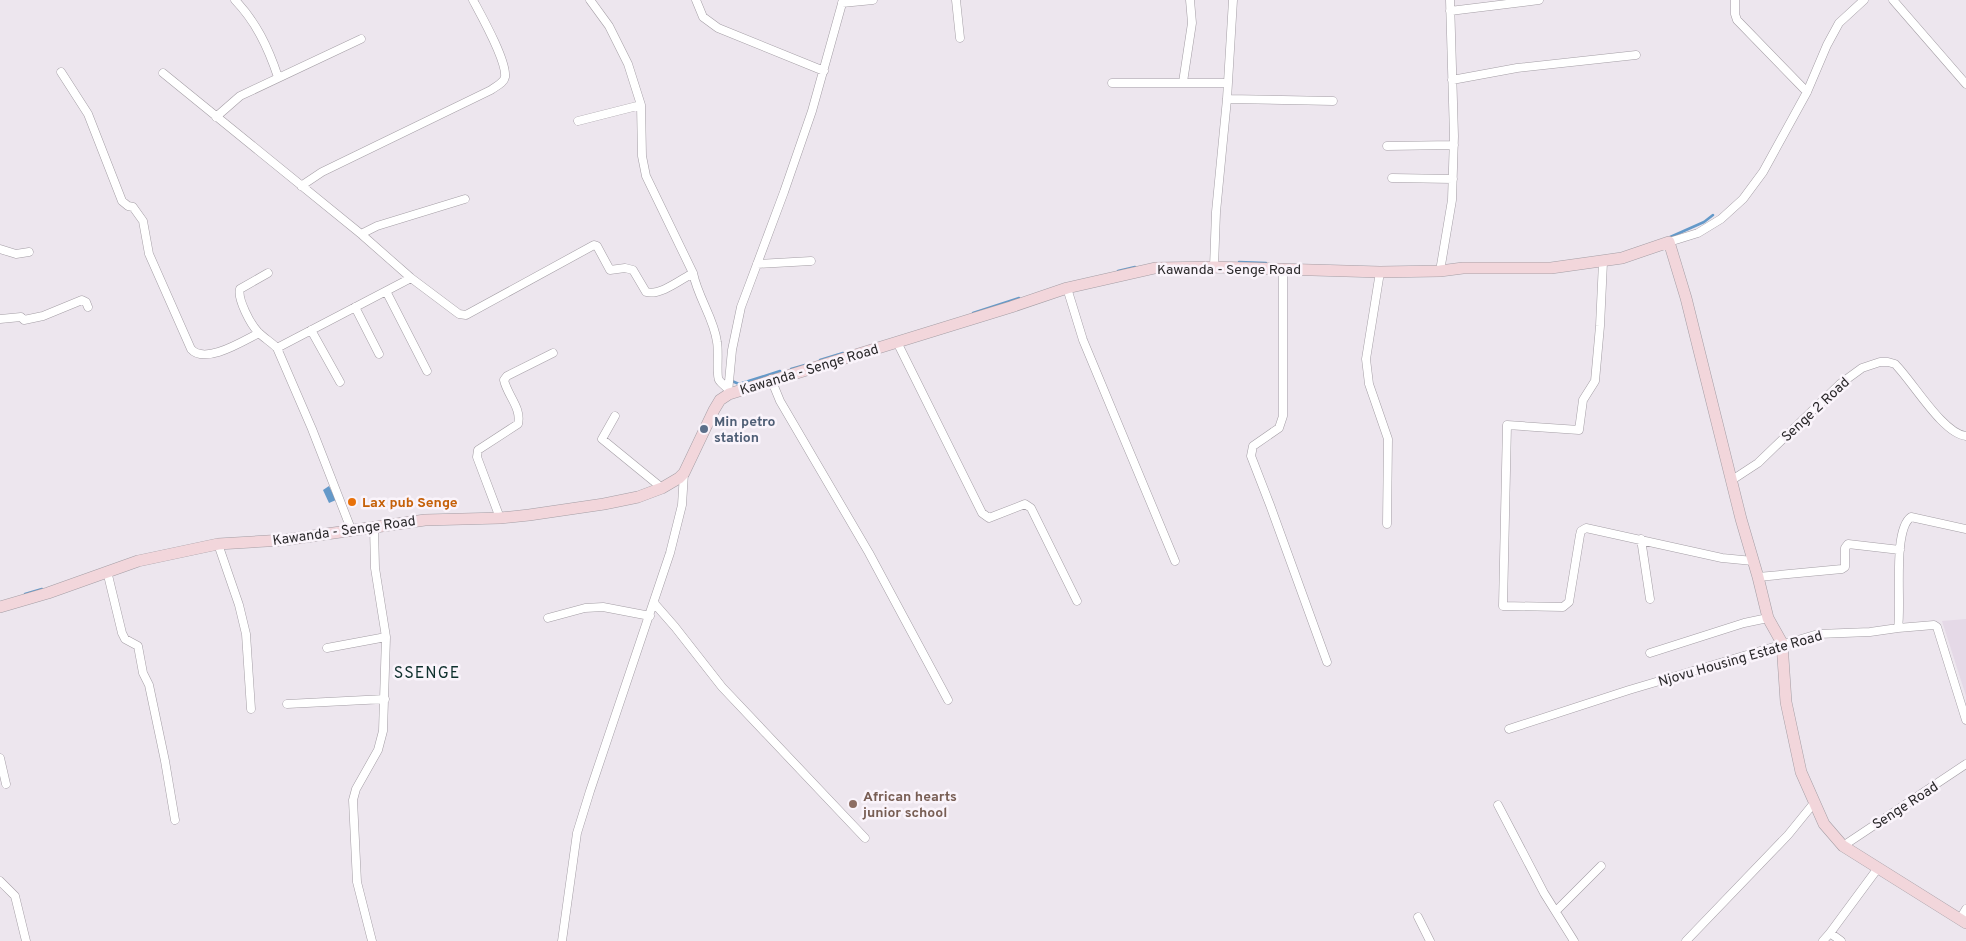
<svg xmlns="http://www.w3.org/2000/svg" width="1966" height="941" viewBox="0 0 1966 941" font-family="Overpass,sans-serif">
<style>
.built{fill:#e5d9e7}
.water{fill:#6499c9}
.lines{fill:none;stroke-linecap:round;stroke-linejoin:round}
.stream{stroke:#6499c9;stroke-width:2.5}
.street-casing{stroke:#a49ea5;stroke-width:9}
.secondary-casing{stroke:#a49ea5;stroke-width:12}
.street{stroke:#fff;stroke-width:8}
.secondary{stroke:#f2d6db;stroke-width:11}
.service-dot{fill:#5c6f8a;stroke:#faf4fb;stroke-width:2}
.food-dot{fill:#e8710a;stroke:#faf4fb;stroke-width:2}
.education-dot{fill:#8d6e63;stroke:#faf4fb;stroke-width:2}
.labels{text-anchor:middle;stroke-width:5;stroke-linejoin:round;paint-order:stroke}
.street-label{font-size:14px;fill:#2a282a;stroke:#faf4fb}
.service-label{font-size:14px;font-weight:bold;fill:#4e5e75;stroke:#faf4fb;text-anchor:start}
.food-label{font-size:14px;font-weight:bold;fill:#c56008;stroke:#faf4fb;text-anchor:start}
.education-label{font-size:14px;font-weight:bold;fill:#785e54;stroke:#faf4fb;text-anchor:start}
.quarter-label{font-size:16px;letter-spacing:1px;fill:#0e302d;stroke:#faf4fb}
</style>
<rect width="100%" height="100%" fill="#ede6ee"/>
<path class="built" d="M 1966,619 L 1966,696 L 1942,621 Z"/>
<path class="water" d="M 329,486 L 336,500 L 329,503 L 323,490 Z"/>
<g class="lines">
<path class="stream" d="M 1668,238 L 1704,222 L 1713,215
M 1239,262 L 1266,263
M 1118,271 L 1135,267
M 973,313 L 1019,298
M 820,360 L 843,353
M 791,369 L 805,365
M 732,381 L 739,384 L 780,371
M 25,594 L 42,589"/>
<g class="street-casing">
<path id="street" d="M 235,0 C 256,22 268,47 278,77
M 590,0 L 609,26 L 628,64 L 641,105 L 642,156 L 646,176 L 693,273 C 698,298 714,318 717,342 C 719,351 716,376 719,380 C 721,383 725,386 727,388
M 696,0 L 703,17 L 718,28 L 824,71
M 956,0 L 960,38
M 1735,0 L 1735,14 L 1737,20 L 1807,92
M 1893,0 L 1966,84
M 842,3 L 873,0
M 1450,11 L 1539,0
M 61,72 L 88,114 L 122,201 L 128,206 L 133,207 L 143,221 L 149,254 L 191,349 C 205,365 243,341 259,333
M 163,73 L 361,234 L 411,278 L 459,314 L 466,315 L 594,245 L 597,246 L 610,270 L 625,268 L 633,270 L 646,292 C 660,296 680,280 693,273
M 1452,80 L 1517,68 L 1636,55
M 1183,82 L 1192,23 L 1190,0
M 1112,83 L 1228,83
M 1227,99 L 1333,101
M 216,117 L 240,96 L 361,39
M 578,121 L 641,105
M 1387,146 L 1454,145
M 1392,178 L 1453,179
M 301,186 L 322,172 L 491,90 C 496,86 504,83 505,77 C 507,61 481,15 473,0
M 361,234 L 377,226 L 465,199
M 1669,242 L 1698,233 L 1721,219 L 1743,199 L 1763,172 L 1807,92 L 1827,45 L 1839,23 L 1864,0
M 0,249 L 16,254 L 29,252
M 1603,262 L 1600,326 L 1595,381 L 1583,400 L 1579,430 L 1507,425 L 1503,606 L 1563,607 L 1569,602 L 1580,535 L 1581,531 L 1586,528 L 1722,558 L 1753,561
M 757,264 L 811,261
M 1214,267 L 1216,212 L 1227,99 L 1233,0
M 1283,268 L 1283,416 L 1279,428 L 1253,446 L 1251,456 L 1270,505 L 1327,662
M 1440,271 L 1452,200 L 1454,136 L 1450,0
M 1380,272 L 1366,359 L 1369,384 L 1388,439 L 1387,524
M 268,273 L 240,289 C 237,299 251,325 258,332 C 264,338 271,342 277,348 L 312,429 L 351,529
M 1067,288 L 1083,340 L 1175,561
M 386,291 L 427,371
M 355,307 L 379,354
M 0,319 L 21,317 L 24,320 L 43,316 L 82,300 L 86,302 L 88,307
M 311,330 L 340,382
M 897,342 L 982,513 L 989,518 L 1025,504 L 1031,508 L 1077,601
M 277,348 L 411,278
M 771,379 L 780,401 L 869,553 L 948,700
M 728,392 L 732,350 L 741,307 L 784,192 L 812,111 L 843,0
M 615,416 L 602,439 L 662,488
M 1732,480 L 1758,463 L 1840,384 L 1862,368 L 1880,362 L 1888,362 L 1895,364 C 1913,382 1943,434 1966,436
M 500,518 L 477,457 L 478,450 L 518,424 C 522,408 507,395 504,380 L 507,376 L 553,353
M 1641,539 L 1650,599
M 218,544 L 239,605 L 246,634 L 251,709
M 107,571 L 122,633 L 125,639 L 138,646 L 143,673 L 149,685 L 165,761 L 175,820
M 1758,577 L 1842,569 L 1845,567 L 1845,548 L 1848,544 L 1900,550
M 654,603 L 675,627 L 722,687 L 865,838
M 548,618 L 585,608 L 603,607 L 650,616
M 1898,628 L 1934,625 L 1937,627 L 1966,720
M 327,648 L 386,637
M 1650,653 L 1744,623 L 1768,618
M 287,704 L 385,699
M 1509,729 L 1629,690 L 1818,634 L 1870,632 L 1898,628 C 1902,605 1892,530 1911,517 L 1966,529
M 0,758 L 6,784
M 1498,805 L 1544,893 L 1574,941
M 1843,846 L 1966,764
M 0,881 L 15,896 L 26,941
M 1556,911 L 1601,866
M 1418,917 L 1430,941
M 1960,919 L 1966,909
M 372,941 L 357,882 L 353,800 L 356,789 L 378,750 L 383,731 L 386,637 L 375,568 L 374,527
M 562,941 L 577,833 L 590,791 L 670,553 L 682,505 L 684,473
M 1686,941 L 1788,835 L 1814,803
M 1823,941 L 1830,933
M 1841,941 L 1830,933 L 1878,868"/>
</g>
<g class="secondary-casing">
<path id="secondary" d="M 0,607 L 48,593 L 138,561 L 218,544 L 284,540 L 425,520 L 500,518 L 529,515 L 604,504 L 638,497 L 662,488 L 679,478 L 684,473 L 714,410 L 720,400 L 729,394 L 1011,307 L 1067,288 L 1155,268 L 1214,267 L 1380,272 L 1440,271 L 1463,268 L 1551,268 L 1622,258 L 1669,242 L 1686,298 L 1741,519 L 1758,577 L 1768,618 L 1782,643 L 1786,702 L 1801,772 L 1824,824 L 1843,846 L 1966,923"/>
</g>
<use href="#street" class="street"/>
<use href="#secondary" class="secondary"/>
</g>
<circle class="service-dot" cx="704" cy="429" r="5"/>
<circle class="food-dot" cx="352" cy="502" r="5"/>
<circle class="education-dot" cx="853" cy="804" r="5"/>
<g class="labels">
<g class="street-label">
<text x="1229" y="274">Kawanda - Senge Road</text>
<text transform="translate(809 369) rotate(-17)" y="5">Kawanda - Senge Road</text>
<text transform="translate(1815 409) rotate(-43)" y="5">Senge 2 Road</text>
<text transform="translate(344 530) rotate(-8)" y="5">Kawanda - Senge Road</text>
<text transform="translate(1740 658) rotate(-16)" y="5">Njovu Housing Estate Road</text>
<text transform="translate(1905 805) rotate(-33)" y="5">Senge Road</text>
</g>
<g class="service-label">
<text x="714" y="426">Min petro<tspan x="714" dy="16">station</tspan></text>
</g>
<g class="food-label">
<text x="362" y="507">Lax pub Senge</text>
</g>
<g class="education-label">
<text x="863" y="801">African hearts<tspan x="863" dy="16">junior school</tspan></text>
</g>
<g class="quarter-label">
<text x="427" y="678">SSENGE</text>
</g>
</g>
</svg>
